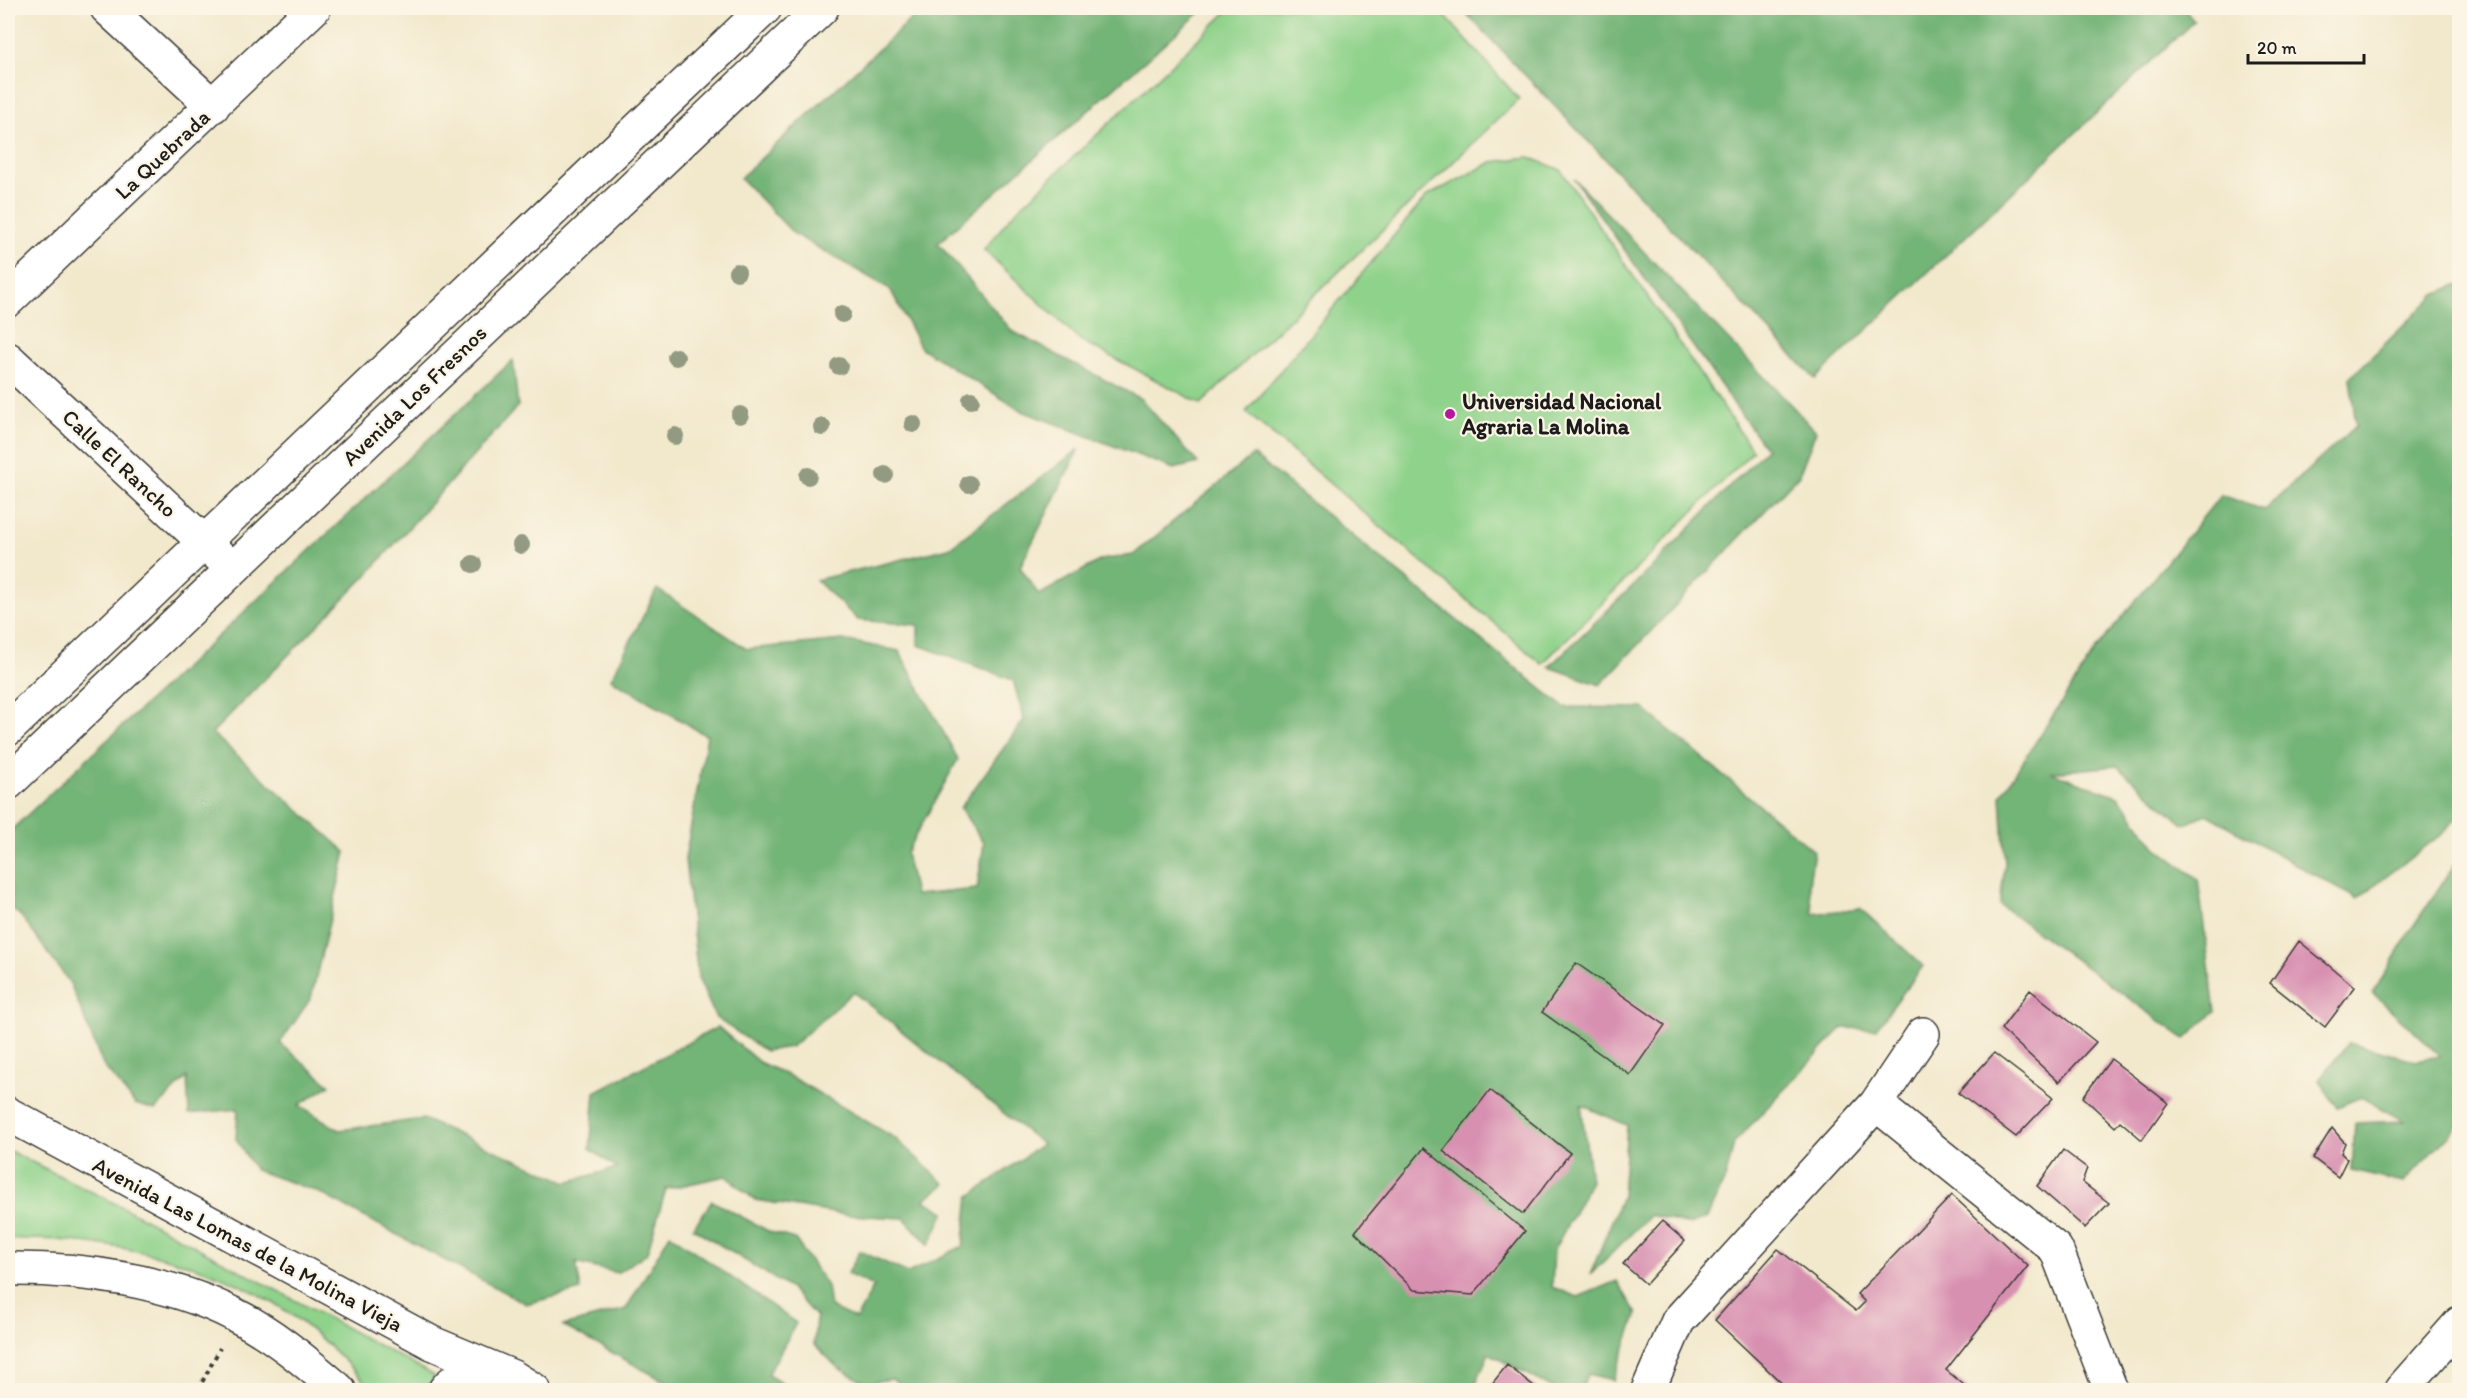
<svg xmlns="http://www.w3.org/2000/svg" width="2467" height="1398" viewBox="0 0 2467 1398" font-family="Itim,sans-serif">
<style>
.green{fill:#8fd28b;stroke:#567754;stroke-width:1.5}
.forest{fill:#73b477;stroke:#48684a;stroke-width:1.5}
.building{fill:#d890b1}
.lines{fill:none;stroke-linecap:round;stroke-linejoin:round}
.minor-casing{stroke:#3c3b37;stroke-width:36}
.major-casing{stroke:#3c3b37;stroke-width:36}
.path{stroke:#3c3b37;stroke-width:4;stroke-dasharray:4.5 4.5;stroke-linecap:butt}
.minor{stroke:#fff;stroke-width:33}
.major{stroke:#fff;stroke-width:33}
.tree{fill:#929b81}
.poi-dot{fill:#b5179e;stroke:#fcf5e5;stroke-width:2}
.labels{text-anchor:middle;stroke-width:4.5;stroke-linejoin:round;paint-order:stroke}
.street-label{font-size:22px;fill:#1c1c1c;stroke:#fcf5e5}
.poi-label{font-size:22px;font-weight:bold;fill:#1c1c1c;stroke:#fcf5e5;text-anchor:start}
</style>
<rect width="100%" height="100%" fill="#fcf5e5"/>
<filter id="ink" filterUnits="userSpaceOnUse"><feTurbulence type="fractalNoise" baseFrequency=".0167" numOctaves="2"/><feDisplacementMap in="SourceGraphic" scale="12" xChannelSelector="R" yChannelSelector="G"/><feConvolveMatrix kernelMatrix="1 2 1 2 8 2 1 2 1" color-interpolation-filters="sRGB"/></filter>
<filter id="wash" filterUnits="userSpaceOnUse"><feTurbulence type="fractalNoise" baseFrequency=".008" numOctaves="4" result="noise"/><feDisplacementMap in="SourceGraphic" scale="24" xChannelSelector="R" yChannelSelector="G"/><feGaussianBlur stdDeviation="1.35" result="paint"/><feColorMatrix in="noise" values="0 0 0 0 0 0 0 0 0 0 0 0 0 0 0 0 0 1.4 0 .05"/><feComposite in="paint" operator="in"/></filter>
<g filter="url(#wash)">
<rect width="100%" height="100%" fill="#f2e9cd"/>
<path class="green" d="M 1231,8 L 1438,8 L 1519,99 L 1201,404 L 1080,340 L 984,250 L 1011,216 Z
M 1529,157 L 1561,170 L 1753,451 L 1542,664 L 1246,412 L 1427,196 L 1492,162 Z
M 8,1150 L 128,1210 L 435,1376 L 426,1390 L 373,1390 C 342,1358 309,1323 270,1301 C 192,1256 97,1237 8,1239 Z"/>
<path class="forest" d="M 923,8 L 1205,8 L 938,243 L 1012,331 L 1141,399 L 1198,463 L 1174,469 L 1022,411 L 921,348 L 890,289 L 794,234 L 740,178 Z
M 1461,8 L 2183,8 L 2194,21 L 1815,379 Z
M 1574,179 L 1816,431 L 1799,475 L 1600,685 L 1549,667 L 1649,570 L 1766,449 Z
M 2459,284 L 2460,812 L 2447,830 L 2357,899 L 2207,814 L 2183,824 L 2117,766 L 2051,772 L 2118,796 L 2156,847 L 2198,879 L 2215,1012 L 2185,1039 L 2000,905 L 2005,864 L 2001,795 L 2097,648 L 2221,495 L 2264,510 L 2356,426 L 2350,378 L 2436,294 Z
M 513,360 L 518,406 L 366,576 L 212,733 L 346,852 L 311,998 L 280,1043 L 330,1085 L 299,1105 L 339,1130 L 423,1119 L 567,1182 L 617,1168 L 590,1149 L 595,1092 L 718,1027 L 759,1062 L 793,1078 L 895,1138 L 945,1184 L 924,1200 L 945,1212 L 929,1245 L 904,1218 L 847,1215 L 755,1200 L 726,1176 L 666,1189 L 647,1253 L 617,1273 L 576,1263 L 581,1290 L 526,1304 L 318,1192 L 255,1170 L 236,1139 L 238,1109 L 189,1114 L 187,1077 L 155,1110 L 135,1104 L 103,1065 L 70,983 L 21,916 L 8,906 L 8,833 Z
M 1079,449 L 1020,567 L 1039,595 L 1101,560 L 1133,555 L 1253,455 L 1564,707 L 1643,708 L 1814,851 L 1809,884 L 1813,914 L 1860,908 L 1923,966 L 1876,1029 L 1842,1028 L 1734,1143 L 1726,1177 L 1707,1218 L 1690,1225 L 1650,1215 L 1590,1275 L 1622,1196 L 1627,1125 L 1581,1105 L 1591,1181 L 1554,1250 L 1552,1287 L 1578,1297 L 1617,1281 L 1637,1314 L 1613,1380 L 1588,1374 L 1581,1390 L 1556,1390 L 1489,1353 L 1473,1390 L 912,1390 L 892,1379 L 866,1383 L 838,1368 L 814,1344 L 816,1317 L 791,1289 L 693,1228 L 712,1201 L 770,1232 L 795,1239 L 827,1286 L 830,1307 L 856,1319 L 874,1286 L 847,1274 L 860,1251 L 908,1273 L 963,1246 L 969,1197 L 1042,1144 L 853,992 L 791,1047 L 765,1051 L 716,1018 L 698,978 L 685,859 L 707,736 L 611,679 L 657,589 L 747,649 L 843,640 L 899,651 L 958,759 L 906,853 L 915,895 L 977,889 L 984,843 L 960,808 L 1024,720 L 1013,680 L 918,645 L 918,625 L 858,620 L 816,580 L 949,548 Z
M 2459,858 L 2459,1125 L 2403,1183 L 2352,1171 L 2355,1123 L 2404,1121 L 2361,1097 L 2337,1107 L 2319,1080 L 2348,1043 L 2414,1060 L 2440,1056 L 2373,993 L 2412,928 Z
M 670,1234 L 796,1323 L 768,1375 L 792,1390 L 681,1390 L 563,1326 L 626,1309 Z"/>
<g id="blocks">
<path class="building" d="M 2299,941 L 2355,987 L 2325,1027 L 2270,983 Z
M 1576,963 L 1665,1025 L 1630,1075 L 1542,1012 Z
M 2030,990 L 2096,1042 L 2059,1082 L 2001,1029 Z
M 1994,1053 L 2053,1098 L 2016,1137 L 1958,1093 Z
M 2111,1059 L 2168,1103 L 2142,1140 L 2120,1121 L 2115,1127 L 2083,1097 Z
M 1490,1090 L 1570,1153 L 1523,1214 L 1443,1151 Z
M 2332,1128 L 2345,1143 L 2341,1153 L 2347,1159 L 2338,1177 L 2313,1158 Z
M 1424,1148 L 1525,1231 L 1473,1295 L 1414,1290 L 1355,1232 Z
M 2063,1150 L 2087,1168 L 2082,1182 L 2109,1203 L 2085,1228 L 2037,1186 Z
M 1952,1195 L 2028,1266 L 1946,1370 L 1970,1390 L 1789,1390 L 1715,1320 L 1778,1249 L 1856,1311 L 1865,1302 L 1857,1294 Z
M 1662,1221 L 1685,1241 L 1646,1284 L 1623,1264 Z
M 1507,1365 L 1539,1390 L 1487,1390 Z"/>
</g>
</g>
<g filter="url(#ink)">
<use href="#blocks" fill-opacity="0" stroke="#3c3b37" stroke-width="1.5"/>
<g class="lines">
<g class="minor-casing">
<path id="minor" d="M 107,8 L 213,106
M 8,300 L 314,8
M 8,359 L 232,568
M 1876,1104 L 2056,1249 L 2111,1390
M 8,1114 L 432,1343 L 513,1377 L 534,1390
M 8,1269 C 82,1268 169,1281 235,1315 C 274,1334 307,1363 339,1390
M 445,1390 C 456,1375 473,1372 491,1369
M 1648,1390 L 1678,1321 L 1876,1104 L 1923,1034
M 2401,1390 L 2460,1323"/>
</g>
<g class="major-casing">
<path id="major" d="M 8,729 L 765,8
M 8,783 L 822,8"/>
</g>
<path class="path" d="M 198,1390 L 220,1348"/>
<use href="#minor" class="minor"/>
<use href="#major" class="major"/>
</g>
<g class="tree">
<circle cx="737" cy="272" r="9"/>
<circle cx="842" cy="314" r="9"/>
<circle cx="676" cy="357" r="9"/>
<circle cx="839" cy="366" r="9"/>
<circle cx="971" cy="400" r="9"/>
<circle cx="740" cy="415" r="9"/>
<circle cx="913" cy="424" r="9"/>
<circle cx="822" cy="427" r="9"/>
<circle cx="675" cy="436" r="9"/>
<circle cx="885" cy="475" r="9"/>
<circle cx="808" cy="476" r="9"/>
<circle cx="969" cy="484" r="9"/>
<circle cx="521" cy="545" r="9"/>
<circle cx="473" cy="564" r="9"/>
</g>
</g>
<circle class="poi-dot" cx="1450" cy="414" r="6"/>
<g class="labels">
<g class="street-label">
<text transform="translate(162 154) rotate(-43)" y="8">La Quebrada</text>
<text transform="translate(414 395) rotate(-44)" y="8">Avenida Los Fresnos</text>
<text transform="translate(120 463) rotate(43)" y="8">Calle El Rancho</text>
<text transform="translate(248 1244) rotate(28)" y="8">Avenida Las Lomas de la Molina Vieja</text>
</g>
<g class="poi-label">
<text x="1462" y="409">Universidad Nacional<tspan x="1462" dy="25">Agraria La Molina</tspan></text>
</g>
</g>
<rect width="2467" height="1398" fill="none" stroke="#fcf5e5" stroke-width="30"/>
<path d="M2248 54v9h116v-9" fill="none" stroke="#1c1c1c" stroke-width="3"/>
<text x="2257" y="54" font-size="18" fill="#1c1c1c" stroke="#fcf5e5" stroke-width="4.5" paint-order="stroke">20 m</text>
</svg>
